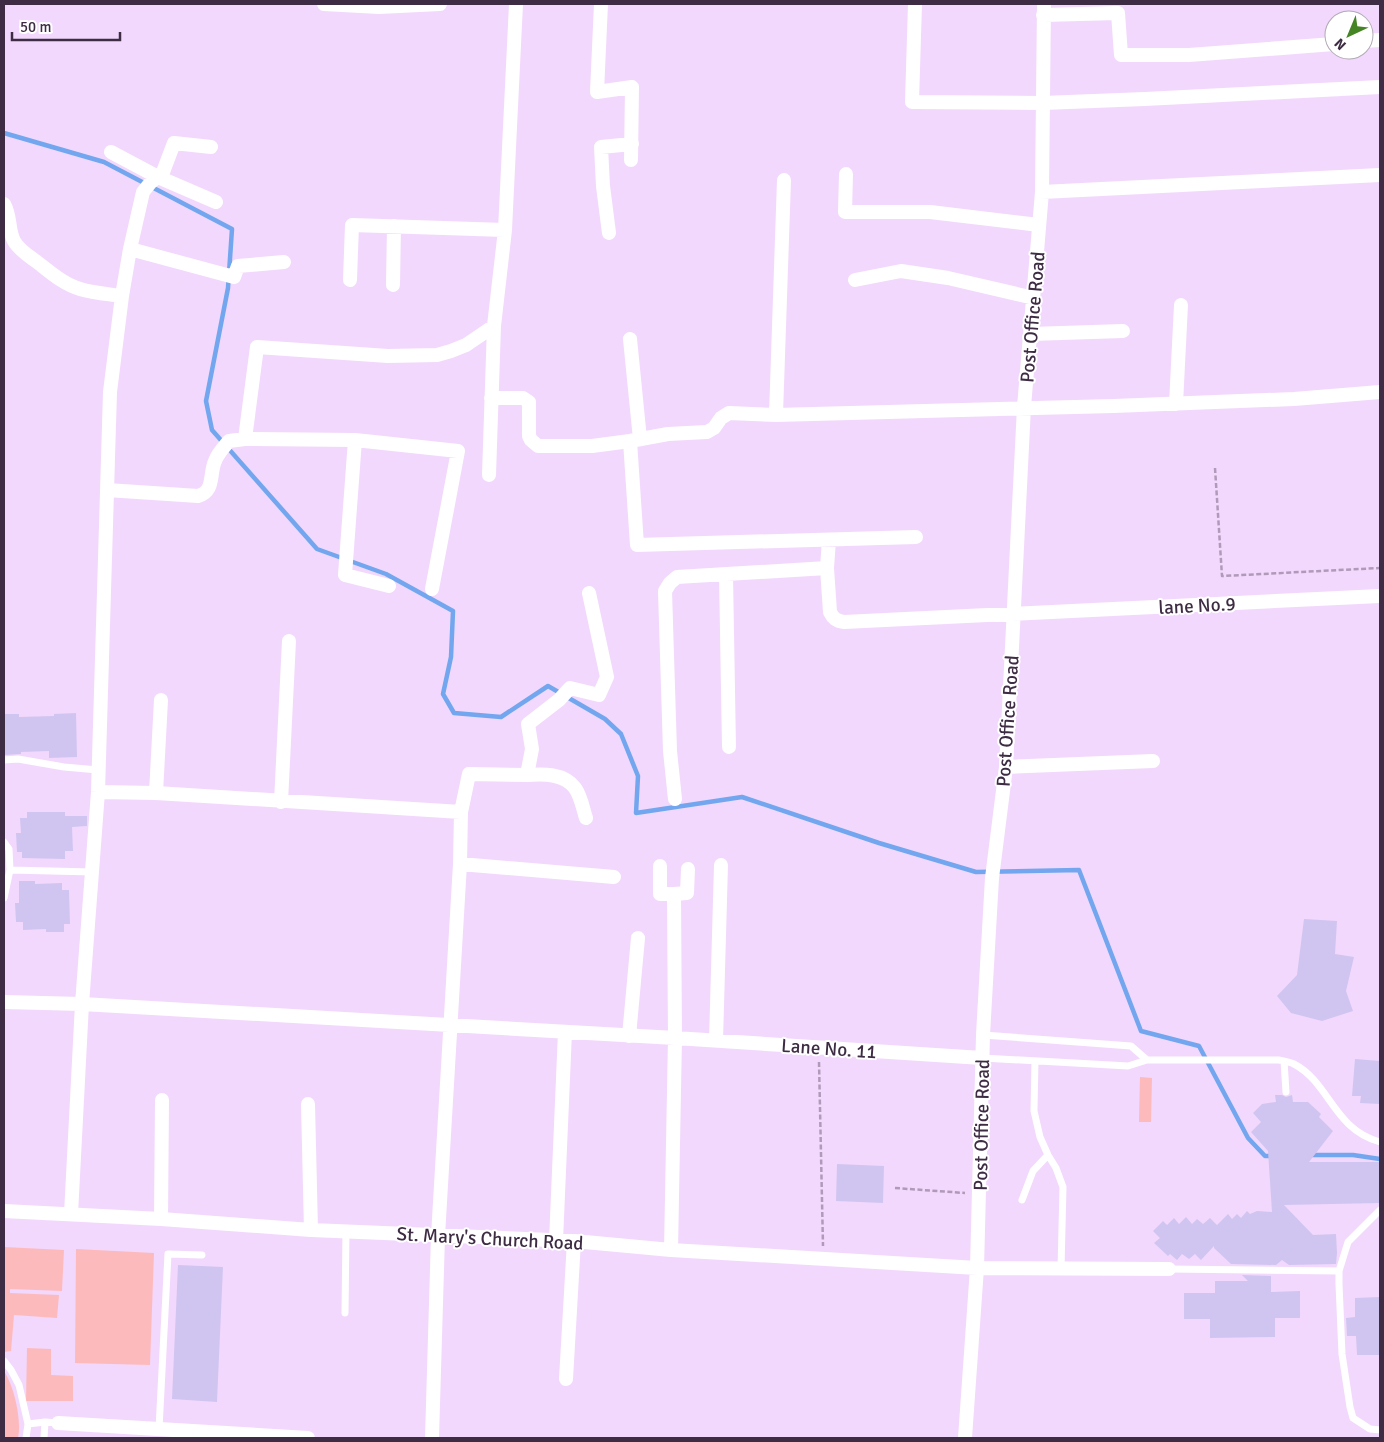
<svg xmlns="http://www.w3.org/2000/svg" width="1384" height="1442" viewBox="0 0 1384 1442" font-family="Signika,sans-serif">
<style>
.green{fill:#fdbabc}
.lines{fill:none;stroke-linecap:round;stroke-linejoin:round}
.stream{stroke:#72a6ee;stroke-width:4.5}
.building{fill:#d0c5f0}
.path{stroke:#b09ab9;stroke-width:2.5;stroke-dasharray:5 2.5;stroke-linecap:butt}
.service{stroke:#fff;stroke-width:7}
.minor{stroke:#fff;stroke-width:14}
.labels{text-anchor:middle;stroke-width:4;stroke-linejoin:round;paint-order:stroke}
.street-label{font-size:19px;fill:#3d2c43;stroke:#fff}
</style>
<rect width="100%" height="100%" fill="#f2d8fc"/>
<path class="green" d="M 1140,1077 L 1152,1078 L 1151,1122 L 1139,1122 Z
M 4,1247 L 64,1250 L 62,1291 L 10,1289 L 10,1293 L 59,1295 L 57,1318 L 14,1315 L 11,1351 L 4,1352 Z
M 76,1249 L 154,1253 L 150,1365 L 75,1363 Z
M 27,1348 L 51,1349 L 51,1375 L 73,1376 L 73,1401 L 26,1401 Z
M 4,1371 C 14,1386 22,1420 18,1438 L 4,1438 Z"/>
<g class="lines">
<path class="stream" d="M 4,133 L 104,162 L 232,229 L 228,288 L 206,401 L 212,430 L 317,549 L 386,574 L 453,611 L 451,657 L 443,694 L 454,713 L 501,717 L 548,686 L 605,719 L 621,734 L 638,776 L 636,813 L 742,797 L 879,843 L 976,872 L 1079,870 L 1141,1031 L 1199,1046 L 1248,1138 L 1265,1156 L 1274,1156
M 1309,1155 L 1353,1155 L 1380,1159"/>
</g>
<path class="building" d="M 76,713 L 77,757 L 49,758 L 49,751 L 21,752 L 21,754 L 4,755 L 4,714 L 19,714 L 19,717 L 54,716 L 54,714 Z
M 27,812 L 65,812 L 65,816 L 87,816 L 87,826 L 72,827 L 73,851 L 65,851 L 65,859 L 22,858 L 22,852 L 17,852 L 16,833 L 21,833 L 20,818 L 27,818 Z
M 19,881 L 35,881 L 35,884 L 62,883 L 62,890 L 69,890 L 70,924 L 64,924 L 64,932 L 46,932 L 46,929 L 23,930 L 23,922 L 16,922 L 15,903 L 19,903 Z
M 1304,919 L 1337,921 L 1335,954 L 1354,957 L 1346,991 L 1353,1011 L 1322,1021 L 1291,1013 L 1277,996 L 1297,975 Z
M 1355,1059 L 1380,1061 L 1380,1104 L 1360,1103 L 1361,1096 L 1352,1096 Z
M 1275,1095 L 1282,1095 L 1286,1097 L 1292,1095 L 1293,1102 L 1308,1102 L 1321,1114 L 1319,1117 L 1333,1131 L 1309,1162 L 1380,1162 L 1380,1203 L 1284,1205 L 1313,1235 L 1336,1234 L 1337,1253 L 1336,1264 L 1289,1265 L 1282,1260 L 1276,1265 L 1231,1264 L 1214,1248 L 1214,1246 L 1201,1260 L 1195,1254 L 1189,1259 L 1182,1254 L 1177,1260 L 1170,1254 L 1168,1256 L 1154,1243 L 1160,1238 L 1153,1231 L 1163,1221 L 1167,1225 L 1174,1218 L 1179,1224 L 1186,1217 L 1192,1224 L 1197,1219 L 1203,1224 L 1210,1218 L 1217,1225 L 1228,1214 L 1232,1219 L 1237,1214 L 1241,1218 L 1247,1211 L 1250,1214 L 1257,1211 L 1272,1212 L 1268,1151 L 1251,1132 L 1261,1122 L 1253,1113 L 1262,1104 L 1276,1102 Z
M 837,1164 L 884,1166 L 883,1203 L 836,1201 Z
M 178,1265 L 223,1267 L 217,1402 L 172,1399 Z
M 1242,1275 L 1271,1276 L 1271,1292 L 1300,1291 L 1300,1318 L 1275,1318 L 1275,1337 L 1210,1338 L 1210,1319 L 1184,1319 L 1184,1293 L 1215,1293 L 1215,1281 L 1248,1281 Z
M 1380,1297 L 1380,1355 L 1357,1355 L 1356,1336 L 1347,1336 L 1346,1318 L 1355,1317 L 1355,1298 Z"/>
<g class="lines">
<path class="path" d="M 1215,468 L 1222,576 L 1380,568
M 819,1062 L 823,1246
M 895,1188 L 965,1193"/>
<path class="service" d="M 4,760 L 18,759 L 64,767 L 98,770
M 4,842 L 9,849 L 10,870
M 4,898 L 10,870 L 92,872
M 983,1035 L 1131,1046 L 1147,1060
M 982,1058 L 1128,1066 L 1147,1060 L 1279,1060 C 1284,1061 1290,1062 1294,1064 C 1330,1083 1333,1129 1380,1142
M 1035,1061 L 1034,1111 L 1040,1137 L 1048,1155 L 1056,1168 L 1063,1187 L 1061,1269
M 1284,1061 L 1286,1092
M 1022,1200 L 1033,1171 L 1048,1155
M 1380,1210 L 1348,1242 L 1339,1271 L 1339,1284 L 1342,1354 L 1350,1407 L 1353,1418 L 1370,1429 L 1380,1430
M 1169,1269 L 1339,1271
M 345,1313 L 346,1231
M 4,1361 L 11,1370 L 19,1385 L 28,1424 L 26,1438
M 28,1424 L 45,1422 L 58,1423
M 159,1429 L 168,1254 L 202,1255
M 44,1438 L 45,1422"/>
<path class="minor" d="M 324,4 L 379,7 L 440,4
M 601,4 L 597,92 L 632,87 L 631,160
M 915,4 L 912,102 L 1043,103 L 1145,99 L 1380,87
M 1043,15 L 1118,13 L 1121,55 L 1189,55 L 1334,44
M 1364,41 L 1380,40
M 111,152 L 158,177 L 216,202
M 846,174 L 845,212 L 930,212 L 1039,225
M 1042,192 L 1380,175
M 4,204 C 11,216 8,230 14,241 C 19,250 29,256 37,262 C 50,272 63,284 80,289 C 93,293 108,294 122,296
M 609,233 L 603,186 L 601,147 L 632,144
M 130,249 L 234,277 L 238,266 L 284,262
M 350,280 L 352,225 L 505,230
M 855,280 L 901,271 L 948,278 L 1034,298
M 393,285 L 394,226
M 1031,334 L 1123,331
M 630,339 L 640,439
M 491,398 L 523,398 L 529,402 L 529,436 L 531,440 L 538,446 L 592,446 L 630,441 L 668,434 L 707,432 L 714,428 L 721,418 L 729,413 L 776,415 L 1114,406 L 1294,399 L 1380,392
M 1176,404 L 1181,305
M 776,415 L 784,180
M 355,440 L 345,575 L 389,586
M 630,441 L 637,545 L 916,537
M 489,475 L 494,326 L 505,230 L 516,4
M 107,490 L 198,496 C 215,491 209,475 215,461 C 218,453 224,447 229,441 L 245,439
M 829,540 L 827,568 L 830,612 C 833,618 836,621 844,622 L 1380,596
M 726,574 L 729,747
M 432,589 L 458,451 L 355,440 L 245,439 L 257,347 L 388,356 L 437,355 L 451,351 L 466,345 L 494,326
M 1006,767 L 1153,761
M 527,775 C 543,774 564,773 575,788 C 581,796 583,809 586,818
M 98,792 L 156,793 L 461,812
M 156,793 L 161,700
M 675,799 L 670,751 L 665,591 L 670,583 L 677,577 L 827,568
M 281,802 L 289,641
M 460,864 L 614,877
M 660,866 L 660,894 L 674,894 L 675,1038 L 671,1250
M 674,894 L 687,893 L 688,869
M 4,1002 L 82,1004 L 675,1038 L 982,1058
M 629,1036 L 638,938
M 716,1041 L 721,865
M 308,1104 L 311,1230
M 4,1211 L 161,1219 L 311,1230 L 574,1241 L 671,1250 L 977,1268 L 1169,1269
M 71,1214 L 82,1004 L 98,792 L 110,392 L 122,296 L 130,249 L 143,192 L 151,182 L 163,172 L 174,143 L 211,147
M 161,1219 L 162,1100
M 556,1241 L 565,1032
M 566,1379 L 574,1241
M 58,1423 L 308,1438
M 432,1438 L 438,1236 L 460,864 L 461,812 L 469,774 L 527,775 L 532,749 L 528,724 L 559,700 L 570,688 L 599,695 L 607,677 L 589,593
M 965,1438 L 977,1268 L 983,1035 L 992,878 L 1006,767 L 1024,407 L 1042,192 L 1044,4"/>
</g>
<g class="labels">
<g class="street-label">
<text transform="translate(1032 317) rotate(-85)" y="7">Post Office Road</text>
<text transform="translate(1197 605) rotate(-3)" y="7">lane No.9</text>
<text transform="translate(1007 721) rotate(-86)" y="7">Post Office Road</text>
<text transform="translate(829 1048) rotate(4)" y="7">Lane No. 11</text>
<text transform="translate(981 1125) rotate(-89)" y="7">Post Office Road</text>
<text transform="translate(490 1238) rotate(3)" y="7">St. Mary's Church Road</text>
</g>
</g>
<rect width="1384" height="1442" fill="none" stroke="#3d2c43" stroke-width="10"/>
<g transform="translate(1349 35) rotate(224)"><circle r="24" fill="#ffffff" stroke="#b1abb4"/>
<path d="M0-4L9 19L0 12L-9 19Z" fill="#468525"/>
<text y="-8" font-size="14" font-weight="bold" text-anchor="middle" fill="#3d2c43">N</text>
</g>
<path d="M12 32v8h108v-8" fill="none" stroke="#3d2c43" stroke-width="2.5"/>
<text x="20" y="32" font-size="15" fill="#3d2c43" stroke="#ffffff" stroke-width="4" paint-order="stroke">50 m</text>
</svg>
